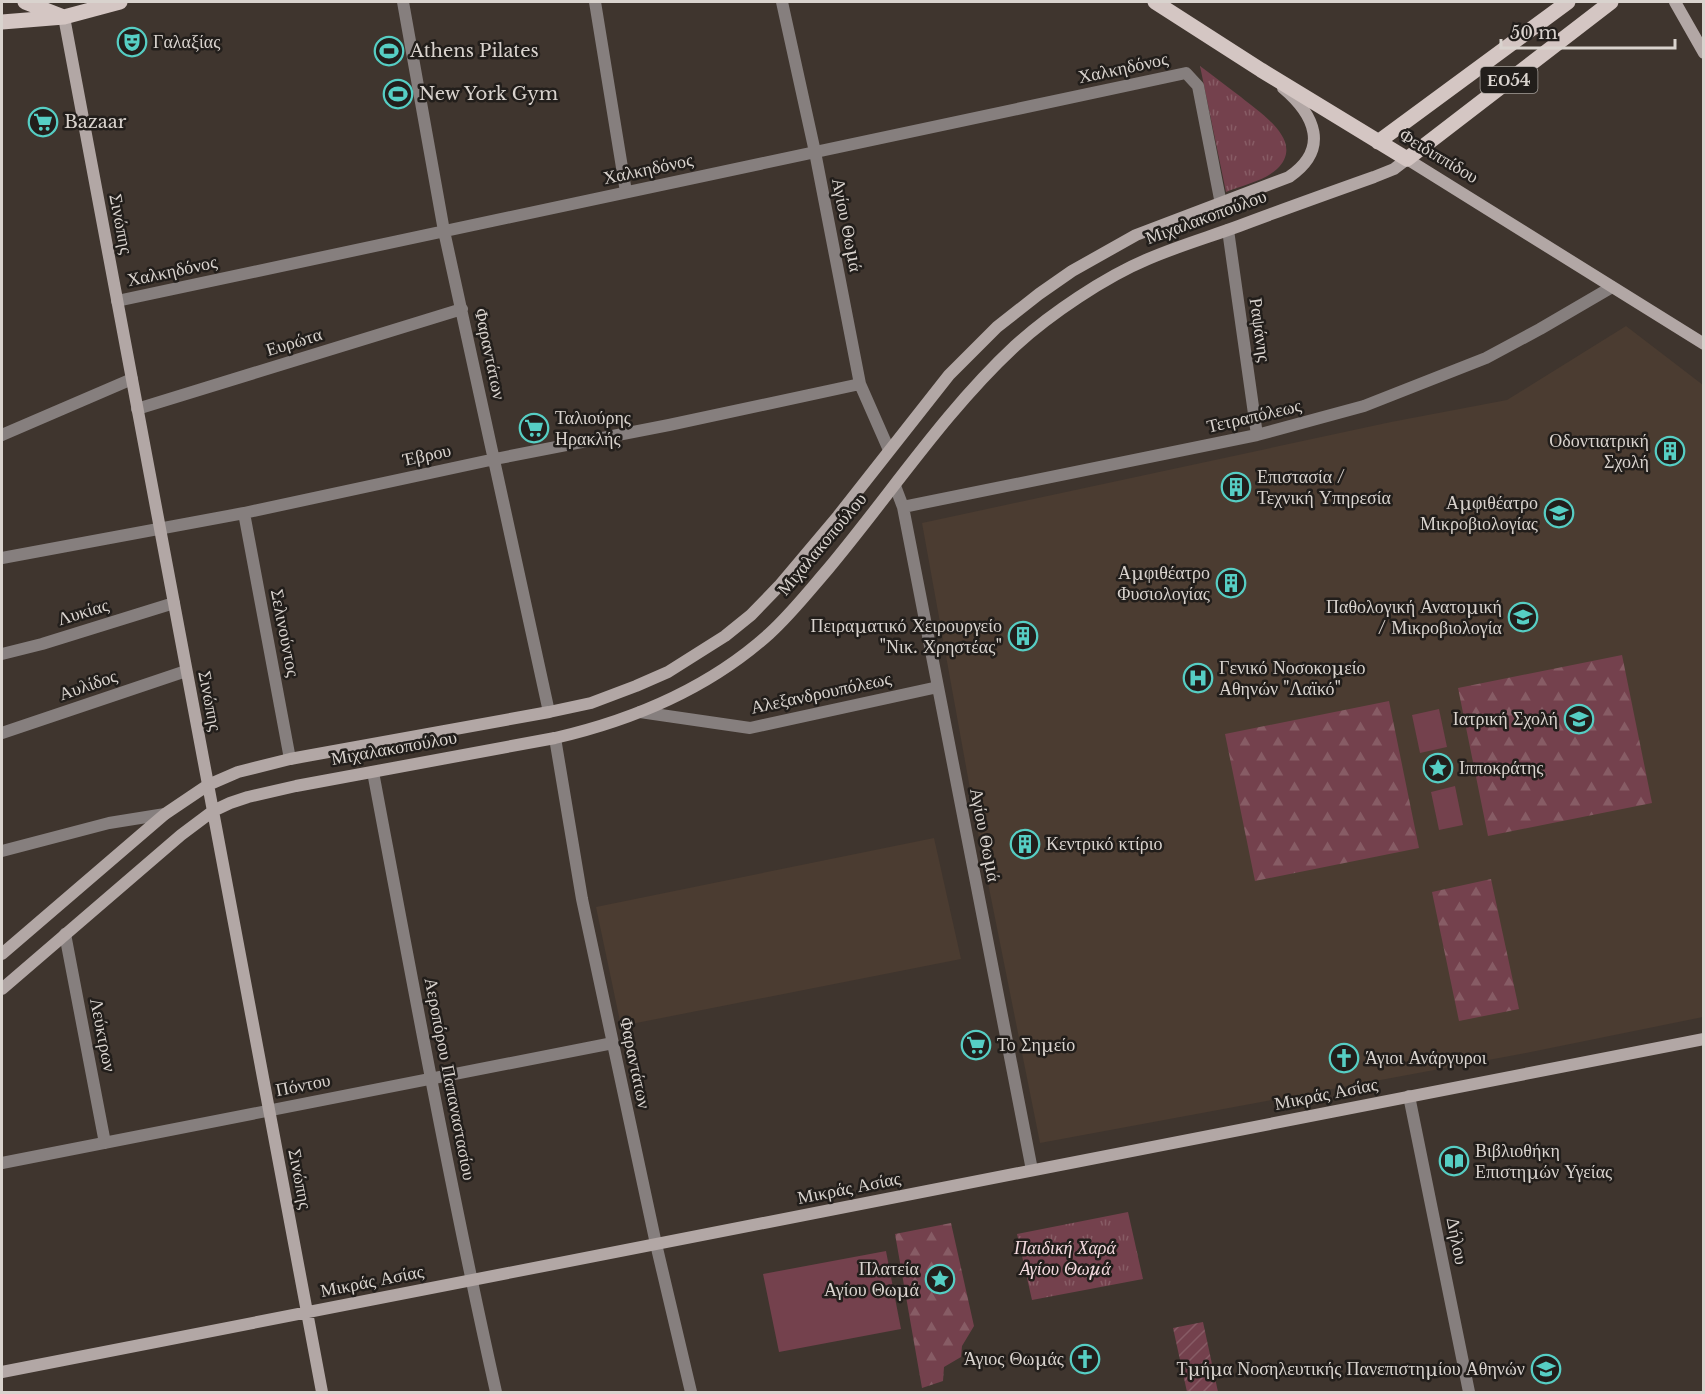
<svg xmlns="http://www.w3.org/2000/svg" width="1705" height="1394" viewBox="0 0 1705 1394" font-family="'Libre Baskerville',serif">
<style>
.built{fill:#4b3c31}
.grass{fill:#74414d}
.forest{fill:url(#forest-firs)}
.park{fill:url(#park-tufts)}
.garden{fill:url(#garden-furrows)}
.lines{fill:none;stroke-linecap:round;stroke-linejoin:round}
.street{stroke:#867f7e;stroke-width:12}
.secondary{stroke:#b2a7a5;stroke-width:12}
.primary{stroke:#d4c6c3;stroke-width:15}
.labels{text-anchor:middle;stroke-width:5;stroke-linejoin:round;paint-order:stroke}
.shield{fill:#221e1b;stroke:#a29d98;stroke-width:1.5}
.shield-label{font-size:16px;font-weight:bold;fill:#d9d3ce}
.poi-label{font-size:18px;fill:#d9d3ce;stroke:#221e1b;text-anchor:start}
.street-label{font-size:18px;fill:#d9d3ce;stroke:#221e1b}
.park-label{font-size:18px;font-style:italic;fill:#f3d9de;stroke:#221e1b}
</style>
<defs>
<pattern id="forest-firs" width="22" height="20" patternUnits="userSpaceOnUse" patternTransform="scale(1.5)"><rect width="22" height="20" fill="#74414d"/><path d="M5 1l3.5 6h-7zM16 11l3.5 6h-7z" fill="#875c65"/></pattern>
<pattern id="park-tufts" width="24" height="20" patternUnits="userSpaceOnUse" patternTransform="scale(1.5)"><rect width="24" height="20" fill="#74414d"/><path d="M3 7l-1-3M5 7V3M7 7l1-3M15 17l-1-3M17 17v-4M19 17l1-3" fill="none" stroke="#875c65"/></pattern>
<pattern id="garden-furrows" width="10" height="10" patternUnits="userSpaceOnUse" patternTransform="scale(1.5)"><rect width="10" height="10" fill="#74414d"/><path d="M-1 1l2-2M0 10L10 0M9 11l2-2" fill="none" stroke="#875c65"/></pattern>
</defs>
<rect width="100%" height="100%" fill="#3f352e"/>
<path class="built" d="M 1626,326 L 1703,385 L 1703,1017 L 1526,1053 L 1040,1143 L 978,833 L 922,523 L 1391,422 L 1507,400 Z
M 934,838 L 961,959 L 621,1026 L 596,907 Z"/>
<path class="grass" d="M 1439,709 L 1447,747 L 1420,753 L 1412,715 Z
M 1446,756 L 1450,776 L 1430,781 L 1426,761 Z
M 1455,786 L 1463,825 L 1439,830 L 1431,792 Z
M 886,1251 L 901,1329 L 779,1352 L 763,1274 Z"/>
<path class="forest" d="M 1622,655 L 1652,803 L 1488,836 L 1458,688 Z
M 1389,701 L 1419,848 L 1255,881 L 1225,734 Z
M 1491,879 L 1519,1009 L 1459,1021 L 1432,892 Z
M 951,1223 L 974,1326 L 962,1346 L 961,1357 L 944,1367 L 943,1381 L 922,1388 L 895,1234 Z"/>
<path class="park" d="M 1200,66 C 1214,76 1227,87 1241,97 C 1260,113 1306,141 1277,169 C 1264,181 1243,185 1226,192 Z
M 1128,1212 L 1143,1279 L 1032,1300 L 1017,1234 Z"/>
<path class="garden" d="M 1203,1322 L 1218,1392 L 1187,1392 L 1173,1328 Z"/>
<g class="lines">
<path class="street" d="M 403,2 L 444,231 L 549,712
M 595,2 L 626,192
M 782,2 L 815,152 L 860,384 L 889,450
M 1228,230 L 1257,435
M 117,301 L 1186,73 L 1198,86 L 1221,204
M 137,409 L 462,309
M 2,435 L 132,379
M 895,486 L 903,507 L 1032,1170
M 903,507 L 1257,435 L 1364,406 L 1486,358 L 1540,329 L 1612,287
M 244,513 L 290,759
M 2,558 L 244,513 L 495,459 L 669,425 L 860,384
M 2,654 L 42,644 L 174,603
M 640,712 L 750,728 L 938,687
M 2,733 L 186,671
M 555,738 L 582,899 L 656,1244 L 691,1392
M 373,772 C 412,979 450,1187 496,1392
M 2,851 L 109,823 L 165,814
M 65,934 L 105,1143
M 1409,1096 L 1469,1392
M 2,1163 L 613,1043"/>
<path class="secondary" d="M 1675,2 L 1704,53
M 64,17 L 322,1392
M 2,954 L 165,814 L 208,785 L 238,772 L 290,759 L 549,712 L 591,703 L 636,686 L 668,672 L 725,636 L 751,615 L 779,586 L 838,516 L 949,375 L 997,327 L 1039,294 L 1072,271 L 1136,235 L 1289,177 C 1330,149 1315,115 1283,88
M 2,989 L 181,835 L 213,811 L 230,803 L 248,797 L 296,786 L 555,738 C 633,720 709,688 769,634 C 791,614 809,591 828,569 C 890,495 944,412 1015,346 C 1050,314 1105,277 1148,259 C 1178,246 1209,237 1239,226 C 1284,209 1329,193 1374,177 L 1394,169 L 1407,159 L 1704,344
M 2,1372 L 1704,1039"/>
<path class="primary" d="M 25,2 L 61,16
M 1155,2 L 1261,70 L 1407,159 L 1611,2
M 2,22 L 64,17 L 120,2
M 1378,142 L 1568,2"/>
</g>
<defs>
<g id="theatre-ring" transform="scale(1.5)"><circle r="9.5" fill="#221e1b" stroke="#56cec4" stroke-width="1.5"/><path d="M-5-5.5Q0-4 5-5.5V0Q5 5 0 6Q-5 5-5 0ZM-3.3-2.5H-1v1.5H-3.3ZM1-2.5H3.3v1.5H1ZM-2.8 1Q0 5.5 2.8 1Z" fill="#56cec4"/></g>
<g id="stadium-ring" transform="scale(1.5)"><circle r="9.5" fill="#221e1b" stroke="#56cec4" stroke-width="1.5"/><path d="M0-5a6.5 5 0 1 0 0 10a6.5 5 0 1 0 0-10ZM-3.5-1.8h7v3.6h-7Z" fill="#56cec4"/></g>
<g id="supermarket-ring" transform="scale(1.5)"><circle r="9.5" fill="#221e1b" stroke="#56cec4" stroke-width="1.5"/><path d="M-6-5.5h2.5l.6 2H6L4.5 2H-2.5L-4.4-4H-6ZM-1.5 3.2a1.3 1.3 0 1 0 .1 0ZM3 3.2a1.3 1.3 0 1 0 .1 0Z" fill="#56cec4"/></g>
<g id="building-ring" transform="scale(1.5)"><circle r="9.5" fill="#221e1b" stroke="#56cec4" stroke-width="1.5"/><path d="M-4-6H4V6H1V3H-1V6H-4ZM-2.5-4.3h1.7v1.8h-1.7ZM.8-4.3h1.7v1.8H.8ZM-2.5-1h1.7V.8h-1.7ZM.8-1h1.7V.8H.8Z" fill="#56cec4"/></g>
<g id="university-ring" transform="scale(1.5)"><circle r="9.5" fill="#221e1b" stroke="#56cec4" stroke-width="1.5"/><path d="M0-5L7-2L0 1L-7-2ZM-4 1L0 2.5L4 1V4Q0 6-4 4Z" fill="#56cec4"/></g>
<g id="hospital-ring" transform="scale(1.5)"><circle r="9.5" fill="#221e1b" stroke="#56cec4" stroke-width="1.5"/><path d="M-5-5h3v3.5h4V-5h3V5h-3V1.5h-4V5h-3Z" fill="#56cec4"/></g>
<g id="sight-ring" transform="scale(1.5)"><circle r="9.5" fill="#221e1b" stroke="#56cec4" stroke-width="1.5"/><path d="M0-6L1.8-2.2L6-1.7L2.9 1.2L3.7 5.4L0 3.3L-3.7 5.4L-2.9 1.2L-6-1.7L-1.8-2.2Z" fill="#56cec4"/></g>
<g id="church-ring" transform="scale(1.5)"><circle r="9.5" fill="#221e1b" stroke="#56cec4" stroke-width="1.5"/><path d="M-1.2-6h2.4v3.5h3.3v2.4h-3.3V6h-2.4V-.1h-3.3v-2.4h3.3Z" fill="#56cec4"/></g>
<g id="library-ring" transform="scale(1.5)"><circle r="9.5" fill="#221e1b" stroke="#56cec4" stroke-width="1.5"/><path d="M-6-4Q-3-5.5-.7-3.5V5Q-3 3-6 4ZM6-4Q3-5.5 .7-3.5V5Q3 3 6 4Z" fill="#56cec4"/></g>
</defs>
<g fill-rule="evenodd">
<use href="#theatre-ring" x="132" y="42"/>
<use href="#stadium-ring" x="389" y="51"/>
<use href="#stadium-ring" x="398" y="94"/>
<use href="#supermarket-ring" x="43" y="122"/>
<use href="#supermarket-ring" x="534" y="428"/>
<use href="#building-ring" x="1670" y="451"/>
<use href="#building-ring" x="1236" y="487"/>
<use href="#university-ring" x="1559" y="513"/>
<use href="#building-ring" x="1231" y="583"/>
<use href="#university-ring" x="1523" y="617"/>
<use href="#building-ring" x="1023" y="636"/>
<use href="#hospital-ring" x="1198" y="678"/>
<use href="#university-ring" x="1579" y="719"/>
<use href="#sight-ring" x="1438" y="768"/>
<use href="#building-ring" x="1025" y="844"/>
<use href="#supermarket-ring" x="976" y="1045"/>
<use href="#church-ring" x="1344" y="1058"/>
<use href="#library-ring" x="1454" y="1161"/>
<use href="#sight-ring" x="940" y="1279"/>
<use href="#church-ring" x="1085" y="1359"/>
<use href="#university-ring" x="1546" y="1369"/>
</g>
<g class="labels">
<rect class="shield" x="1480.5" y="67" width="57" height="26" rx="4.5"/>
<g class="shield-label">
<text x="1509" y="86">ΕΟ54</text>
</g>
<g class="poi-label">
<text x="153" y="48">Γαλαξίας</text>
<text x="410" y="57">Athens Pilates</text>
<text x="419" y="100">New York Gym</text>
<text x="64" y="128">Bazaar</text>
<text x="555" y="424">Ταλιούρης<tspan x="555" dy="21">Ηρακλής</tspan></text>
<text x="1649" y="447" text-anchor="end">Οδοντιατρική<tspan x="1649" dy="21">Σχολή</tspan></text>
<text x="1257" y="483">Επιστασία /<tspan x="1257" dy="21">Τεχνική Υπηρεσία</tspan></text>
<text x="1538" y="509" text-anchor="end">Αμφιθέατρο<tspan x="1538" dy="21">Μικροβιολογίας</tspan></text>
<text x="1210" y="579" text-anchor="end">Αμφιθέατρο<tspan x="1210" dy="21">Φυσιολογίας</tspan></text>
<text x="1502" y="613" text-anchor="end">Παθολογική Ανατομική<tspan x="1502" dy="21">/ Μικροβιολογία</tspan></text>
<text x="1002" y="632" text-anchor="end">Πειραματικό Χειρουργείο<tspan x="1002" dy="21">"Νικ. Χρηστέας"</tspan></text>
<text x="1219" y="674">Γενικό Νοσοκομείο<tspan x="1219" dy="21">Αθηνών "Λαϊκό"</tspan></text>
<text x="1558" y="725" text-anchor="end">Ιατρική Σχολή</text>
<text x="1459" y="774">Ιπποκράτης</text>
<text x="1046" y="850">Κεντρικό κτίριο</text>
<text x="997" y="1051">Το Σημείο</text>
<text x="1365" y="1064">Άγιοι Ανάργυροι</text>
<text x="1475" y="1157">Βιβλιοθήκη<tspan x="1475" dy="21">Επιστημών Υγείας</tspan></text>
<text x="919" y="1275" text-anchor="end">Πλατεία<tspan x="919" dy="21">Αγίου Θωμά</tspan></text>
<text x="1064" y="1365" text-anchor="end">Άγιος Θωμάς</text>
<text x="1525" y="1375" text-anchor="end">Τμήμα Νοσηλευτικής Πανεπιστημίου Αθηνών</text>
</g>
<g class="street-label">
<text transform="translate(1123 68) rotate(-12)" y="6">Χαλκηδόνος</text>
<text transform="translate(1439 156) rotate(31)" y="6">Φειδιππίδου</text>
<text transform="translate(648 169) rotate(-12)" y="6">Χαλκηδόνος</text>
<text transform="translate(1206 217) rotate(-20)" y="6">Μιχαλακοπούλου</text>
<text transform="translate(121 224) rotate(79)" y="6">Σινώπης</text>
<text transform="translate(847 225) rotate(79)" y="6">Αγίου Θωμά</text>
<text transform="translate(172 271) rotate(-12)" y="6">Χαλκηδόνος</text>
<text transform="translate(1260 330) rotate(82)" y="6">Ραψάνης</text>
<text transform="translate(294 342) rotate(-17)" y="6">Ευρώτα</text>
<text transform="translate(490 354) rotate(78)" y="6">Φαραντάτων</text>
<text transform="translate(1254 416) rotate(-13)" y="6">Τετραπόλεως</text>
<text transform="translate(427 455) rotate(-12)" y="6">Έβρου</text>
<text transform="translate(822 544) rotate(-50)" y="6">Μιχαλακοπούλου</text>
<text transform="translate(83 612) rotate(-17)" y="6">Λυκίας</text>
<text transform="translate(285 633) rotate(79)" y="6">Σελινούντος</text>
<text transform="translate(88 685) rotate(-19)" y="6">Αυλίδος</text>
<text transform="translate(821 693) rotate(-12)" y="6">Αλεξανδρουπόλεως</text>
<text transform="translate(210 701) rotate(79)" y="6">Σινώπης</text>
<text transform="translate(394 748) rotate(-10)" y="6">Μιχαλακοπούλου</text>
<text transform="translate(985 835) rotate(79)" y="6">Αγίου Θωμά</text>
<text transform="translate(103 1035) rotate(79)" y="6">Λεύκτρων</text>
<text transform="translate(635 1063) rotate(78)" y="6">Φαραντάτων</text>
<text transform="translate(450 1079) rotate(79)" y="6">Αεροπόρου Παπαναστασίου</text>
<text transform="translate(303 1085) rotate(-11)" y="6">Πόντου</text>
<text transform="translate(1326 1094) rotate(-11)" y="6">Μικράς Ασίας</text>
<text transform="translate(300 1179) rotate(79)" y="6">Σινώπης</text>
<text transform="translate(849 1188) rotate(-11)" y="6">Μικράς Ασίας</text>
<text transform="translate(1457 1241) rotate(79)" y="6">Δήλου</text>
<text transform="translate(372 1281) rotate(-11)" y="6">Μικράς Ασίας</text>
</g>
<g class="park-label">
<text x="1065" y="1254">Παιδική Χαρά<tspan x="1065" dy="21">Αγίου Θωμά</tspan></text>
</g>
</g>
<rect width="1705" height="1394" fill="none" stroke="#d9d3ce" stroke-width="6"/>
<path d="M1501 39v9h174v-9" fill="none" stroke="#d9d3ce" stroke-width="3"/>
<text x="1510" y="39" font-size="18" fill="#d9d3ce" stroke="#221e1b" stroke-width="4.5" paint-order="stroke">50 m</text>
</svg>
